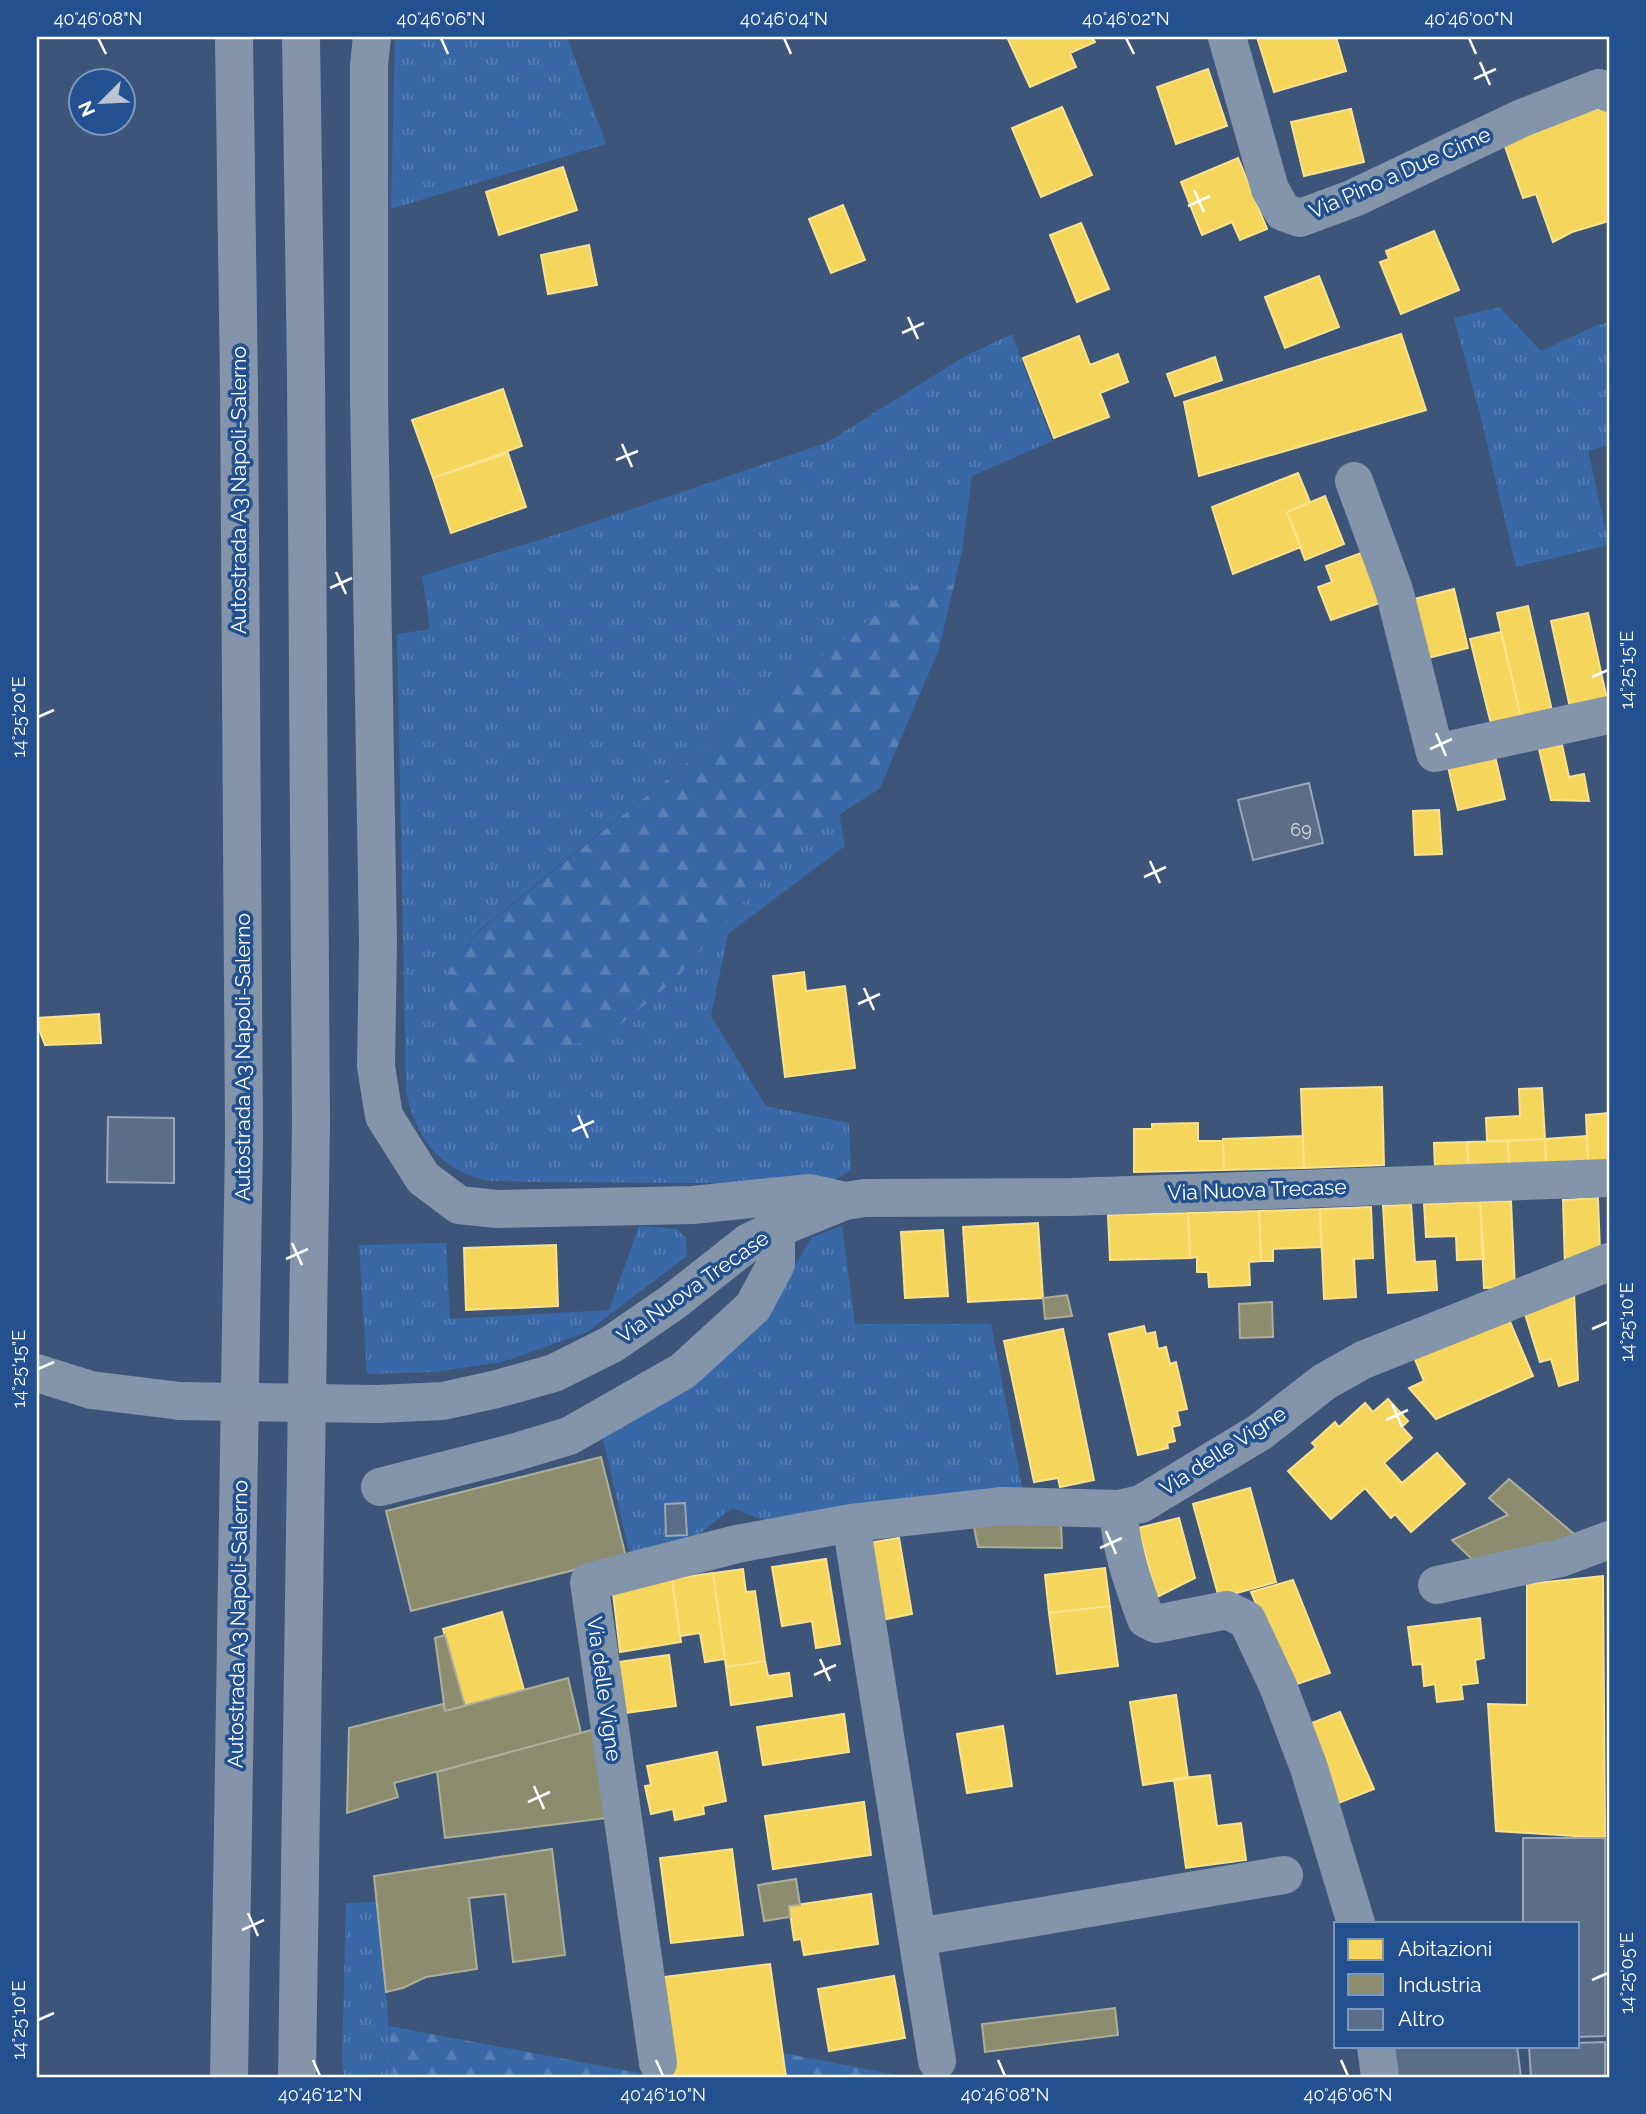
<svg xmlns="http://www.w3.org/2000/svg" width="1646" height="2114" viewBox="0 0 1646 2114" font-family="Raleway,sans-serif">
<style>
.grass{fill:url(#grass-tufts)}
.forest{fill:url(#forest-firs)}
.homes{fill:#f6d55c;stroke:#f9e28d;stroke-width:2}
.industry{fill:#8c8c6e;stroke:#aeae9a;stroke-width:2}
.building{fill:#5a6e88;stroke:#98a6b9;stroke-width:2}
.lines{fill:none;stroke-linecap:round;stroke-linejoin:round}
.minor{stroke:#8395ab;stroke-width:38}
.highway{stroke:#8394ab;stroke-width:38}
.minor-bridge{stroke:#8395ab;stroke-width:38}
.ticks{fill:none;stroke:#fff;stroke-width:2.5}
.labels{text-anchor:middle;stroke-width:7;stroke-linejoin:round;paint-order:stroke}
.number-label{font-size:18px;fill:#d6dbe1}
.street-label{font-size:21px;fill:#fff;stroke:#235190}
.neatline{fill:none;stroke:#fff;stroke-width:2.5}
.ticks-label{font-size:18px;text-anchor:middle;fill:#fff}
</style>
<defs>
<pattern id="grass-tufts" width="24" height="20" patternUnits="userSpaceOnUse" patternTransform="scale(1.75)"><rect width="24" height="20" fill="#3868a6"/><path d="M3 7l-1-3M5 7V3M7 7l1-3M15 17l-1-3M17 17v-4M19 17l1-3" fill="none" stroke="#567fb3"/></pattern>
<pattern id="forest-firs" width="22" height="20" patternUnits="userSpaceOnUse" patternTransform="scale(1.75)"><rect width="22" height="20" fill="#3868a6"/><path d="M5 1l3.5 6h-7zM16 11l3.5 6h-7z" fill="#567fb3"/></pattern>
</defs>
<rect width="100%" height="100%" fill="#3c5578"/>
<path class="grass" d="M 395,37 L 567,37 L 606,144 L 391,209 Z
M 1499,307 L 1541,351 L 1595,326 L 1609,322 L 1609,445 L 1588,451 L 1609,545 L 1516,567 L 1482,422 L 1454,318 Z
M 1012,334 L 1052,441 L 972,476 L 962,552 L 954,585 L 913,586 L 750,712 L 477,932 L 448,972 L 677,978 L 793,845 L 839,813 L 845,846 L 728,934 L 711,1016 L 766,1106 L 849,1123 L 851,1170 L 828,1184 L 529,1182 C 515,1181 499,1182 485,1180 C 438,1170 415,1135 406,1091 L 397,634 L 430,629 L 422,576 L 558,534 L 826,443 L 965,356 Z
M 639,1226 L 677,1229 L 686,1238 L 687,1256 L 587,1332 L 503,1362 L 435,1372 L 367,1374 L 359,1245 L 446,1243 L 450,1319 L 609,1310 Z
M 842,1226 L 855,1324 L 991,1324 L 1023,1491 L 776,1525 L 732,1508 L 688,1543 L 631,1560 L 602,1435 L 760,1325 L 812,1237 Z
M 378,1902 L 393,2077 L 344,2077 L 342,2062 L 346,1903 Z"/>
<path class="forest" d="M 954,585 L 939,649 L 880,788 L 793,845 L 677,978 L 613,1031 L 507,1067 L 472,1073 L 453,1043 L 448,972 L 477,933 L 750,712 L 913,586 Z
M 389,2026 L 661,2077 L 393,2077 Z
M 783,2053 L 907,2077 L 786,2077 Z"/>
<path class="homes" d="M 1007,37 L 1092,37 L 1095,42 L 1070,53 L 1076,67 L 1030,87 Z
M 1257,37 L 1336,37 L 1346,71 L 1274,92 Z
M 1208,69 L 1227,126 L 1176,144 L 1157,87 Z
M 1609,106 L 1609,221 L 1572,232 L 1553,242 L 1536,194 L 1523,198 L 1501,135 Z
M 1062,107 L 1092,175 L 1041,197 L 1012,128 Z
M 1351,109 L 1364,162 L 1304,176 L 1291,122 Z
M 1238,158 L 1267,229 L 1240,240 L 1232,222 L 1202,235 L 1181,182 Z
M 563,167 L 577,210 L 499,235 L 486,192 Z
M 843,205 L 865,260 L 831,273 L 809,219 Z
M 1081,223 L 1109,289 L 1077,302 L 1050,235 Z
M 1434,231 L 1459,290 L 1401,314 L 1380,262 L 1389,259 L 1386,251 Z
M 589,245 L 597,285 L 548,294 L 541,255 Z
M 1319,276 L 1339,327 L 1285,348 L 1265,297 Z
M 1401,334 L 1426,410 L 1199,476 L 1184,402 Z
M 1079,336 L 1090,365 L 1118,354 L 1128,382 L 1100,393 L 1109,417 L 1054,438 L 1023,358 Z
M 1215,357 L 1222,380 L 1175,396 L 1167,374 Z
M 503,389 L 522,446 L 433,478 L 412,420 Z
M 508,453 L 526,507 L 451,533 L 433,478 Z
M 1298,473 L 1310,502 L 1287,512 L 1301,547 L 1233,574 L 1212,507 Z
M 1325,496 L 1344,544 L 1305,560 L 1287,512 Z
M 1361,553 L 1380,603 L 1331,620 L 1318,587 L 1332,582 L 1326,566 Z
M 1454,589 L 1468,648 L 1420,660 L 1406,601 Z
M 1528,606 L 1553,715 L 1522,722 L 1497,613 Z
M 1588,613 L 1608,704 L 1571,712 L 1551,621 Z
M 1501,632 L 1522,722 L 1492,728 L 1470,639 Z
M 1561,740 L 1569,777 L 1584,774 L 1589,801 L 1551,800 L 1538,745 Z
M 1495,756 L 1505,799 L 1458,810 L 1448,767 Z
M 1439,810 L 1442,854 L 1415,855 L 1413,811 Z
M 804,972 L 806,991 L 845,986 L 855,1068 L 785,1077 L 773,976 Z
M 99,1014 L 101,1043 L 45,1045 L 37,1024 L 37,1018 Z
M 1382,1087 L 1384,1165 L 1304,1168 L 1301,1089 Z
M 1542,1088 L 1545,1139 L 1487,1141 L 1486,1118 L 1520,1116 L 1519,1089 Z
M 1609,1113 L 1609,1161 L 1588,1162 L 1586,1115 Z
M 1198,1123 L 1198,1141 L 1223,1141 L 1224,1170 L 1134,1172 L 1134,1129 L 1152,1129 L 1152,1124 Z
M 1303,1136 L 1304,1168 L 1224,1170 L 1223,1139 Z
M 1587,1136 L 1588,1162 L 1546,1164 L 1545,1139 Z
M 1545,1139 L 1546,1164 L 1509,1166 L 1508,1141 Z
M 1508,1141 L 1509,1166 L 1469,1167 L 1467,1142 Z
M 1467,1142 L 1469,1167 L 1435,1168 L 1434,1143 Z
M 1598,1198 L 1600,1252 L 1565,1266 L 1563,1200 Z
M 1511,1201 L 1515,1287 L 1484,1288 L 1480,1202 Z
M 1480,1202 L 1484,1259 L 1457,1260 L 1456,1236 L 1426,1237 L 1424,1204 Z
M 1411,1204 L 1415,1262 L 1435,1261 L 1437,1290 L 1388,1293 L 1383,1206 Z
M 1371,1207 L 1373,1258 L 1354,1259 L 1356,1297 L 1324,1299 L 1320,1209 Z
M 1320,1209 L 1321,1247 L 1273,1249 L 1273,1261 L 1261,1261 L 1259,1211 Z
M 1259,1211 L 1261,1261 L 1249,1262 L 1250,1285 L 1209,1287 L 1208,1272 L 1197,1272 L 1197,1257 L 1190,1258 L 1188,1213 Z
M 1188,1213 L 1190,1258 L 1110,1260 L 1108,1215 Z
M 1038,1223 L 1043,1298 L 968,1302 L 963,1227 Z
M 943,1230 L 948,1296 L 905,1298 L 901,1232 Z
M 556,1245 L 558,1306 L 466,1310 L 464,1248 Z
M 1574,1292 L 1578,1380 L 1559,1386 L 1551,1359 L 1540,1362 L 1524,1311 Z
M 1508,1317 L 1533,1376 L 1436,1419 L 1409,1388 L 1424,1381 L 1414,1357 Z
M 1144,1326 L 1146,1334 L 1155,1332 L 1158,1349 L 1166,1347 L 1170,1364 L 1176,1362 L 1187,1409 L 1177,1411 L 1180,1425 L 1172,1427 L 1175,1441 L 1167,1443 L 1168,1448 L 1138,1455 L 1109,1334 Z
M 1063,1329 L 1094,1480 L 1060,1487 L 1058,1478 L 1034,1482 L 1004,1341 Z
M 1388,1399 L 1408,1421 L 1402,1427 L 1412,1438 L 1384,1463 L 1402,1483 L 1437,1453 L 1465,1484 L 1411,1532 L 1395,1514 L 1391,1518 L 1365,1488 L 1331,1519 L 1288,1471 L 1316,1447 L 1312,1443 L 1335,1422 L 1339,1427 L 1365,1403 L 1373,1412 Z
M 1250,1488 L 1276,1582 L 1219,1598 L 1193,1504 Z
M 1179,1518 L 1195,1578 L 1157,1597 L 1138,1528 Z
M 899,1538 L 912,1614 L 882,1620 L 868,1543 Z
M 826,1559 L 840,1644 L 816,1648 L 812,1621 L 782,1626 L 772,1567 Z
M 1105,1568 L 1110,1606 L 1049,1613 L 1045,1575 Z
M 743,1569 L 746,1592 L 755,1591 L 765,1661 L 726,1667 L 713,1573 Z
M 713,1573 L 725,1659 L 705,1662 L 700,1633 L 680,1636 L 672,1579 Z
M 1603,1576 L 1605,1838 L 1496,1831 L 1488,1704 L 1527,1705 L 1527,1584 Z
M 672,1579 L 681,1642 L 620,1652 L 613,1593 Z
M 1293,1580 L 1330,1673 L 1291,1686 L 1251,1592 Z
M 1110,1606 L 1118,1666 L 1057,1674 L 1049,1613 Z
M 502,1612 L 524,1690 L 465,1706 L 443,1629 Z
M 1480,1618 L 1484,1658 L 1475,1660 L 1478,1683 L 1461,1685 L 1463,1699 L 1437,1702 L 1435,1684 L 1424,1686 L 1422,1664 L 1413,1665 L 1408,1627 Z
M 669,1655 L 676,1706 L 625,1713 L 618,1662 Z
M 765,1661 L 768,1676 L 789,1673 L 792,1696 L 731,1705 L 726,1667 Z
M 1176,1695 L 1188,1778 L 1143,1785 L 1130,1702 Z
M 1340,1712 L 1374,1789 L 1331,1806 L 1304,1726 Z
M 844,1714 L 849,1752 L 763,1765 L 757,1727 Z
M 1003,1726 L 1012,1786 L 967,1793 L 957,1734 Z
M 717,1752 L 726,1801 L 703,1806 L 704,1814 L 675,1820 L 673,1809 L 651,1814 L 645,1786 L 651,1785 L 647,1766 Z
M 1210,1775 L 1217,1826 L 1241,1823 L 1246,1860 L 1186,1868 L 1174,1779 Z
M 864,1802 L 871,1855 L 773,1869 L 765,1816 Z
M 732,1849 L 743,1935 L 671,1943 L 660,1858 Z
M 871,1894 L 878,1944 L 804,1955 L 801,1939 L 794,1940 L 789,1906 Z
M 770,1964 L 786,2077 L 674,2077 L 663,1977 Z
M 894,1976 L 905,2038 L 829,2051 L 818,1989 Z"/>
<path class="industry" d="M 1067,1295 L 1072,1316 L 1045,1319 L 1043,1298 Z
M 1272,1302 L 1273,1337 L 1240,1338 L 1239,1304 Z
M 601,1457 L 626,1557 L 411,1611 L 386,1511 Z
M 1509,1479 L 1580,1539 L 1475,1562 L 1452,1540 L 1508,1515 L 1489,1498 Z
M 973,1522 L 1061,1522 L 1062,1548 L 978,1547 Z
M 445,1635 L 465,1706 L 445,1711 L 435,1638 Z
M 568,1678 L 581,1733 L 394,1783 L 398,1797 L 347,1813 L 349,1728 L 443,1704 L 445,1711 Z
M 595,1729 L 607,1818 L 445,1838 L 437,1772 Z
M 552,1849 L 565,1955 L 513,1962 L 505,1894 L 469,1898 L 477,1969 L 426,1977 L 403,1988 L 386,1992 L 374,1876 Z
M 796,1879 L 800,1905 L 789,1906 L 790,1917 L 764,1921 L 758,1885 Z
M 1115,2008 L 1118,2035 L 985,2052 L 982,2024 Z"/>
<path class="building" d="M 1309,783 L 1323,843 L 1253,860 L 1238,800 Z
M 108,1117 L 174,1118 L 174,1183 L 107,1182 Z
M 685,1503 L 687,1535 L 666,1536 L 665,1504 Z
M 1523,1838 L 1605,1838 L 1605,2036 L 1578,2037 L 1578,1923 L 1523,1923 Z
M 1605,2042 L 1605,2077 L 1531,2077 L 1529,2046 L 1578,2046 L 1578,2043 Z
M 1390,2046 L 1517,2046 L 1521,2077 L 1394,2077 Z"/>
<g class="lines">
<path class="minor" d="M 372,37 L 369,65 L 369,397 L 378,942 L 376,1066 L 384,1116 L 423,1178 L 459,1205 L 497,1209 L 693,1205 L 810,1193 L 845,1201
M 1227,37 L 1270,189 L 1283,212 L 1300,218 L 1354,198 L 1522,118 L 1599,88 L 1609,93
M 1354,481 L 1394,590 L 1435,753 L 1609,715
M 37,1373 L 91,1390 L 180,1401
M 377,1404 L 443,1401 L 497,1389 L 554,1373 L 612,1344 L 673,1302 L 749,1242 L 776,1229 L 845,1201 L 865,1198 L 1072,1197 L 1609,1178
M 380,1487 L 509,1454 L 569,1436 L 683,1371 L 753,1307 L 776,1264 L 776,1229
M 1118,1509 C 1121,1550 1132,1581 1146,1619 L 1156,1624 L 1227,1610 L 1247,1620 L 1278,1686 L 1309,1768 L 1356,1923
M 851,1523 L 937,2061
M 1437,1585 L 1561,1558 L 1609,1540
M 918,1937 L 1284,1875
M 1376,2046 L 1380,2077
M 658,2063 L 589,1582 L 737,1544 L 851,1523 L 1003,1506 L 1118,1509 L 1141,1504 L 1260,1432 L 1324,1382 L 1363,1360 L 1609,1262"/>
<path class="highway" d="M 229,2077 L 244,1139 L 239,386 L 234,37
M 297,2077 L 311,1123 L 306,375 L 301,37"/>
<path class="minor-bridge" d="M 180,1401 L 377,1404"/>
</g>
<path class="ticks" d="M 98,38 L 106,54M 441,38 L 448,54M 784,38 L 791,54M 1126,38 L 1134,54M 1469,38 L 1476,54M 1480,62 L 1490,85M 1474,79 L 1496,69M 1194,190 L 1204,212M 1188,206 L 1210,196M 908,317 L 918,339M 902,333 L 924,323M 622,444 L 632,467M 616,460 L 638,451M 336,572 L 346,594M 330,588 L 352,578M 1592,677 L 1608,670M 38,717 L 54,710M 1436,733 L 1446,756M 1430,749 L 1452,739M 1150,861 L 1160,883M 1144,877 L 1166,867M 864,988 L 874,1010M 858,1004 L 880,994M 578,1115 L 588,1138M 572,1131 L 594,1121M 292,1243 L 302,1265M 286,1259 L 308,1249M 1592,1329 L 1608,1322M 38,1369 L 54,1362M 1392,1404 L 1402,1427M 1386,1420 L 1408,1410M 1106,1531 L 1116,1554M 1100,1548 L 1122,1538M 820,1659 L 830,1681M 814,1675 L 836,1665M 534,1786 L 544,1809M 528,1802 L 550,1792M 248,1913 L 258,1936M 242,1930 L 264,1920M 1592,1980 L 1608,1973M 38,2020 L 54,2013M 313,2060 L 320,2076M 656,2060 L 663,2076M 998,2060 L 1005,2076M 1341,2060 L 1348,2076"/>
<g class="labels">
<g class="number-label">
<text x="1301" y="836">69</text>
</g>
<g class="street-label">
<text transform="translate(1400 173) rotate(-24)" y="7">Via Pino a Due Cime</text>
<text transform="translate(239 490) rotate(-90)" y="7">Autostrada A3 Napoli-Salerno</text>
<text transform="translate(243 1057) rotate(-90)" y="7">Autostrada A3 Napoli-Salerno</text>
<text transform="translate(1257 1190) rotate(-2)" y="7">Via Nuova Trecase</text>
<text transform="translate(693 1287) rotate(-35)" y="7">Via Nuova Trecase</text>
<text transform="translate(1223 1451) rotate(-33)" y="7">Via delle Vigne</text>
<text transform="translate(238 1624) rotate(-89)" y="7">Autostrada A3 Napoli-Salerno</text>
<text transform="translate(604 1689) rotate(82)" y="7">Via delle Vigne</text>
</g>
</g>
<rect width="1646" height="2114" fill="none" stroke="#235190" stroke-width="77"/>
<rect x="1334" y="1922" width="245" height="126" fill="#235190" stroke="#7b97bc" stroke-width="2"/>
<rect x="1348" y="1939" width="35" height="21" fill="#f6d55c" stroke="#7b97bc" stroke-width="2"/>
<text x="1398" y="1956" font-size="21" fill="#ffffff">Abitazioni</text>
<rect x="1348" y="1974" width="35" height="21" fill="#8c8c6e" stroke="#7b97bc" stroke-width="2"/>
<text x="1398" y="1992" font-size="21" fill="#ffffff">Industria</text>
<rect x="1348" y="2009" width="35" height="21" fill="#5a6e88" stroke="#7b97bc" stroke-width="2"/>
<text x="1398" y="2026" font-size="21" fill="#ffffff">Altro</text>
<g transform="translate(102 102) rotate(246)"><circle r="33" fill="#235190" stroke="#7b97bc" stroke-width="2"/>
<path d="M0-5L12 26L0 18L-12 26Z" fill="#bbc4d0"/>
<text y="-10" font-size="19" font-weight="bold" text-anchor="middle" fill="#ffffff">N</text>
</g>
<rect x="38" y="38" width="1570" height="2038" class="neatline"/>
<g class="ticks-label">
<text x="98" y="25">40°46'08"N</text>
<text x="441" y="25">40°46'06"N</text>
<text x="784" y="25">40°46'04"N</text>
<text x="1126" y="25">40°46'02"N</text>
<text x="1469" y="25">40°46'00"N</text>
<text transform="translate(1627 670) rotate(-90)" y="6">14°25'15"E</text>
<text transform="translate(19 717) rotate(-90)" y="6">14°25'20"E</text>
<text transform="translate(1627 1322) rotate(-90)" y="6">14°25'10"E</text>
<text transform="translate(19 1369) rotate(-90)" y="6">14°25'15"E</text>
<text transform="translate(1627 1973) rotate(-90)" y="6">14°25'05"E</text>
<text transform="translate(19 2020) rotate(-90)" y="6">14°25'10"E</text>
<text x="320" y="2101">40°46'12"N</text>
<text x="663" y="2101">40°46'10"N</text>
<text x="1005" y="2101">40°46'08"N</text>
<text x="1348" y="2101">40°46'06"N</text>
</g>
</svg>
